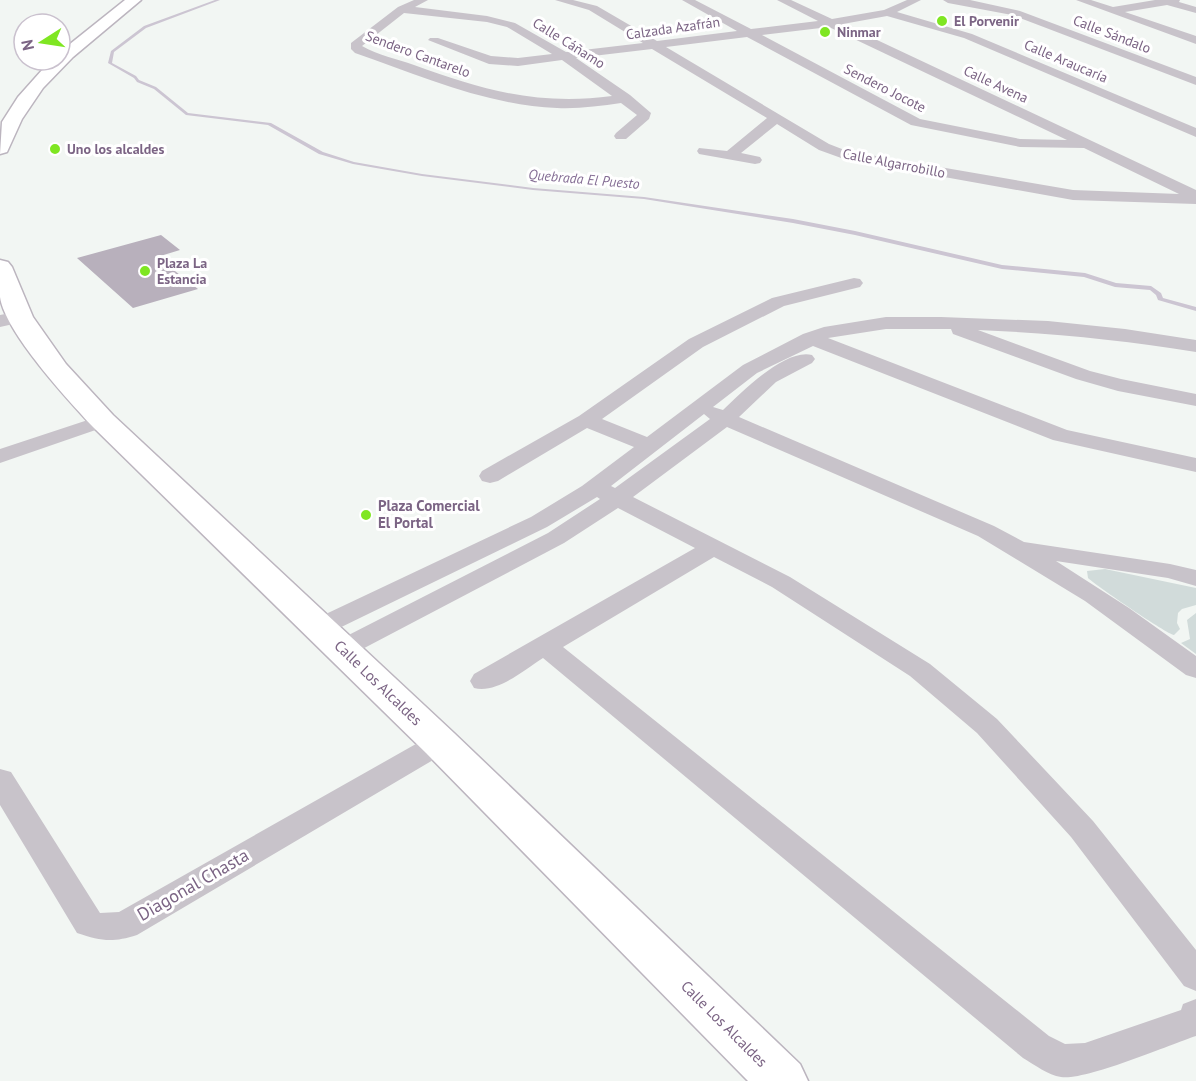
<svg xmlns="http://www.w3.org/2000/svg" width="1196" height="1081" viewBox="0 0 1196 1081" font-family="'PT Sans',sans-serif">
<style>
.green{fill:#d1dbda}
.lines{fill:none;stroke-linecap:round;stroke-linejoin:round}
.stream{fill:#ccc5d2;fill-rule:evenodd}
.building{fill:#b8b0bc}
.secondary-casing{stroke:#bcb5bf;stroke-width:3}
.street{fill:#c8c3ca;fill-rule:evenodd}
.secondary{fill:#fff;fill-rule:evenodd}
.poi-dot{fill:#7fe622;stroke:#fff;stroke-width:2}
.labels{text-anchor:middle;stroke-width:6;stroke-linejoin:round;paint-order:stroke}
.far-poi-label{font-size:14px;font-weight:bold;fill:#7b6484;stroke:#fff;text-anchor:start}
.far-street-label{font-size:14px;fill:#7b6484;stroke:#fff}
.far-water-label{font-size:14px;font-style:italic;fill:#856e95;stroke:#fff}
.poi-label{font-size:15px;font-weight:bold;fill:#7b6484;stroke:#fff;text-anchor:start}
.street-label{font-size:15px;fill:#7b6484;stroke:#fff}
.near-street-label{font-size:18px;fill:#7b6484;stroke:#fff}
</style>
<rect width="100%" height="100%" fill="#f2f6f3"/>
<path class="green" d="M 1105,569 L 1196,588 L 1196,605 L 1182,609 L 1178,613 L 1177,623 L 1180,629 L 1174,635 C 1167,634 1098,587 1088,578 L 1087,571 Z
M 1196,613 L 1196,654 L 1181,643 L 1190,639 L 1187,620 Z"/>
<g class="lines">
<path class="stream" d="M 215,0 L 220,0 L 146,28 L 114,52 L 112,63 L 136,76 L 139,80 L 156,87 L 188,113 L 271,123 L 323,152 L 354,162 L 422,174 L 533,188 L 644,197 L 793,219 L 855,231 L 1002,265 L 1085,273 L 1116,283 L 1151,286 L 1161,293 L 1163,298 L 1196,307 L 1196,311 L 1158,300 L 1156,295 L 1150,290 L 1115,287 L 1084,277 L 1002,269 L 855,235 L 793,223 L 644,199 L 533,190 L 422,176 L 353,164 L 319,154 L 268,125 L 186,115 L 154,89 L 137,82 L 134,78 L 108,63 L 111,51 L 144,26 Z"/>
</g>
<path class="building" d="M 161,235 L 180,250 L 157,257 L 198,289 L 133,308 L 77,258 Z"/>
<g class="lines">
<g class="secondary-casing">
<path id="secondary" d="M 125,0 L 141,0 L 73,57 L 43,88 L 22,119 L 7,152 L 0,154 L 2,122 L 18,97 L 51,60 L 60,60 L 60,52 Z
M 0,260 L 8,262 L 12,267 L 33,317 L 66,364 L 113,415 L 454,733 L 800,1064 L 808,1081 L 748,1081 L 426,753 L 93,427 C 68,400 5,332 0,297 C 0,285 0,272 0,260 Z"/>
</g>
<path class="street" d="M 414,0 L 428,0 L 415,7 L 487,16 L 515,23 L 566,52 L 643,43 L 589,10 L 555,0 L 573,0 L 597,6 L 657,41 L 737,31 L 682,0 L 695,0 L 751,29 L 818,21 L 777,0 L 791,0 L 832,19 L 884,10 L 907,0 L 921,0 L 897,12 L 972,34 L 1196,128 L 1196,137 L 964,38 L 887,16 L 843,24 L 1196,190 L 1196,204 L 1073,200 L 844,159 L 819,150 L 777,124 L 741,153 L 760,157 L 762,160 L 760,163 L 755,164 L 699,154 L 697,151 L 699,148 L 727,151 L 767,118 L 652,49 L 576,58 L 630,95 L 651,113 L 649,119 L 626,139 L 616,139 L 614,136 L 616,133 L 637,115 L 621,103 C 600,106 578,109 557,108 C 486,105 421,76 355,53 L 351,49 L 351,43 L 398,7 ZM 404,13 L 487,22 L 507,27 L 552,54 L 518,58 L 491,56 L 438,38 L 430,38 L 428,40 L 489,64 L 518,66 L 562,60 L 612,96 C 539,106 482,90 414,65 C 397,59 378,55 362,46 ZM 829,27 L 1067,140 L 1020,139 L 920,119 L 762,35 ZM 747,37 L 911,125 L 1020,147 L 1084,148 L 1179,194 L 1073,190 L 847,151 L 829,144 L 666,47 Z
M 943,0 L 970,0 L 1020,11 L 1196,77 L 1196,85 L 1012,15 L 948,3 Z
M 1076,0 L 1091,0 L 1113,7 L 1155,0 L 1180,0 L 1179,2 L 1196,7 L 1196,13 L 1167,5 L 1125,12 L 1196,36 L 1196,44 Z
M 854,278 L 860,279 L 863,283 L 860,287 L 784,306 L 703,347 L 602,419 L 647,437 L 743,365 L 803,334 L 824,327 L 886,317 L 941,317 L 1048,321 L 1125,329 L 1196,340 L 1196,352 C 1123,340 1051,333 978,330 L 1090,371 L 1121,379 L 1196,394 L 1196,406 L 1118,391 L 1076,379 L 953,334 L 951,329 L 886,329 L 828,338 L 1067,430 L 1196,458 L 1196,472 L 1053,440 L 813,346 L 757,373 L 713,407 L 723,410 C 741,393 785,348 812,355 L 815,359 L 812,363 L 776,382 L 739,417 L 994,526 L 1024,542 L 1170,564 L 1196,570 L 1196,586 L 1168,578 L 1056,561 L 1129,608 L 1196,656 L 1196,678 L 1186,675 L 1085,601 L 978,536 L 727,427 L 633,497 L 790,577 L 930,664 L 997,719 L 1093,821 L 1196,950 L 1196,991 L 1184,986 L 1071,837 L 977,733 L 910,676 L 772,587 L 714,557 L 563,647 L 1049,1036 L 1065,1044 L 1085,1043 L 1181,1010 L 1183,1004 L 1196,999 L 1196,1036 C 1169,1045 1085,1081 1061,1077 C 1048,1075 1035,1065 1023,1058 L 543,658 C 524,670 497,694 474,688 L 470,681 L 474,674 L 695,548 L 618,508 L 564,543 L 351,655 L 342,658 L 333,655 L 329,649 L 333,643 L 548,533 L 600,499 L 597,497 L 547,527 L 329,633 L 320,635 L 311,633 L 307,627 L 311,621 L 531,517 L 582,486 L 634,447 L 587,428 L 498,481 L 490,483 L 482,481 L 479,476 L 482,471 L 579,416 L 689,339 L 772,298 ZM 704,414 L 710,419 L 615,488 L 611,486 Z
M 20,311 L 27,313 L 29,317 L 27,321 L 0,327 L 0,315 Z
M 103,415 L 110,417 L 114,421 L 110,425 L 0,463 L 0,449 Z
M 440,733 L 450,736 L 454,743 L 450,750 L 137,935 C 112,943 101,941 77,933 L 0,805 L 0,769 L 11,772 L 100,913 L 119,912 L 430,736 Z"/>
<use href="#secondary" class="secondary"/>
</g>
<g class="poi-dot">
<circle cx="942" cy="21" r="6"/>
<circle cx="825" cy="32" r="6"/>
<circle cx="55" cy="149" r="6"/>
<circle cx="145" cy="271" r="6"/>
<circle cx="366" cy="515" r="6"/>
</g>
<g class="labels">
<g class="far-poi-label">
<text x="954" y="26">El Porvenir</text>
<text x="837" y="37">Ninmar</text>
<text x="67" y="154">Uno los alcaldes</text>
<text x="157" y="268">Plaza La<tspan x="157" dy="16">Estancia</tspan></text>
</g>
<g class="far-street-label">
<text transform="translate(673 28) rotate(-8)" y="5">Calzada Azafrán</text>
<text transform="translate(1112 34) rotate(21)" y="5">Calle Sándalo</text>
<text transform="translate(569 43) rotate(32)" y="5">Calle Cáñamo</text>
<text transform="translate(418 54) rotate(20)" y="5">Sendero Cantarelo</text>
<text transform="translate(1066 61) rotate(23)" y="5">Calle Araucaría</text>
<text transform="translate(996 84) rotate(25)" y="5">Calle Avena</text>
<text transform="translate(885 88) rotate(27)" y="5">Sendero Jocote</text>
<text transform="translate(894 163) rotate(11)" y="5">Calle Algarrobillo</text>
</g>
<g class="far-water-label">
<text transform="translate(584 179) rotate(5)" y="5">Quebrada El Puesto</text>
</g>
<g class="poi-label">
<text x="378" y="511">Plaza Comercial<tspan x="378" dy="17">El Portal</tspan></text>
</g>
<g class="street-label">
<text transform="translate(378 683) rotate(44)" y="5">Calle Los Alcaldes</text>
<text transform="translate(724 1024) rotate(45)" y="5">Calle Los Alcaldes</text>
</g>
<g class="near-street-label">
<text transform="translate(193 885) rotate(-30)" y="6">Diagonal Chasta</text>
</g>
</g>
<g transform="translate(42 42) rotate(258)"><circle r="28" fill="#ffffff" stroke="#cac1ce" stroke-width="1.5"/>
<path d="M0-4.5L10 22L0 15L-10 22Z" fill="#7fe622"/>
<text y="-9" font-size="16" font-weight="bold" text-anchor="middle" fill="#7b6484">N</text>
</g>
</svg>
